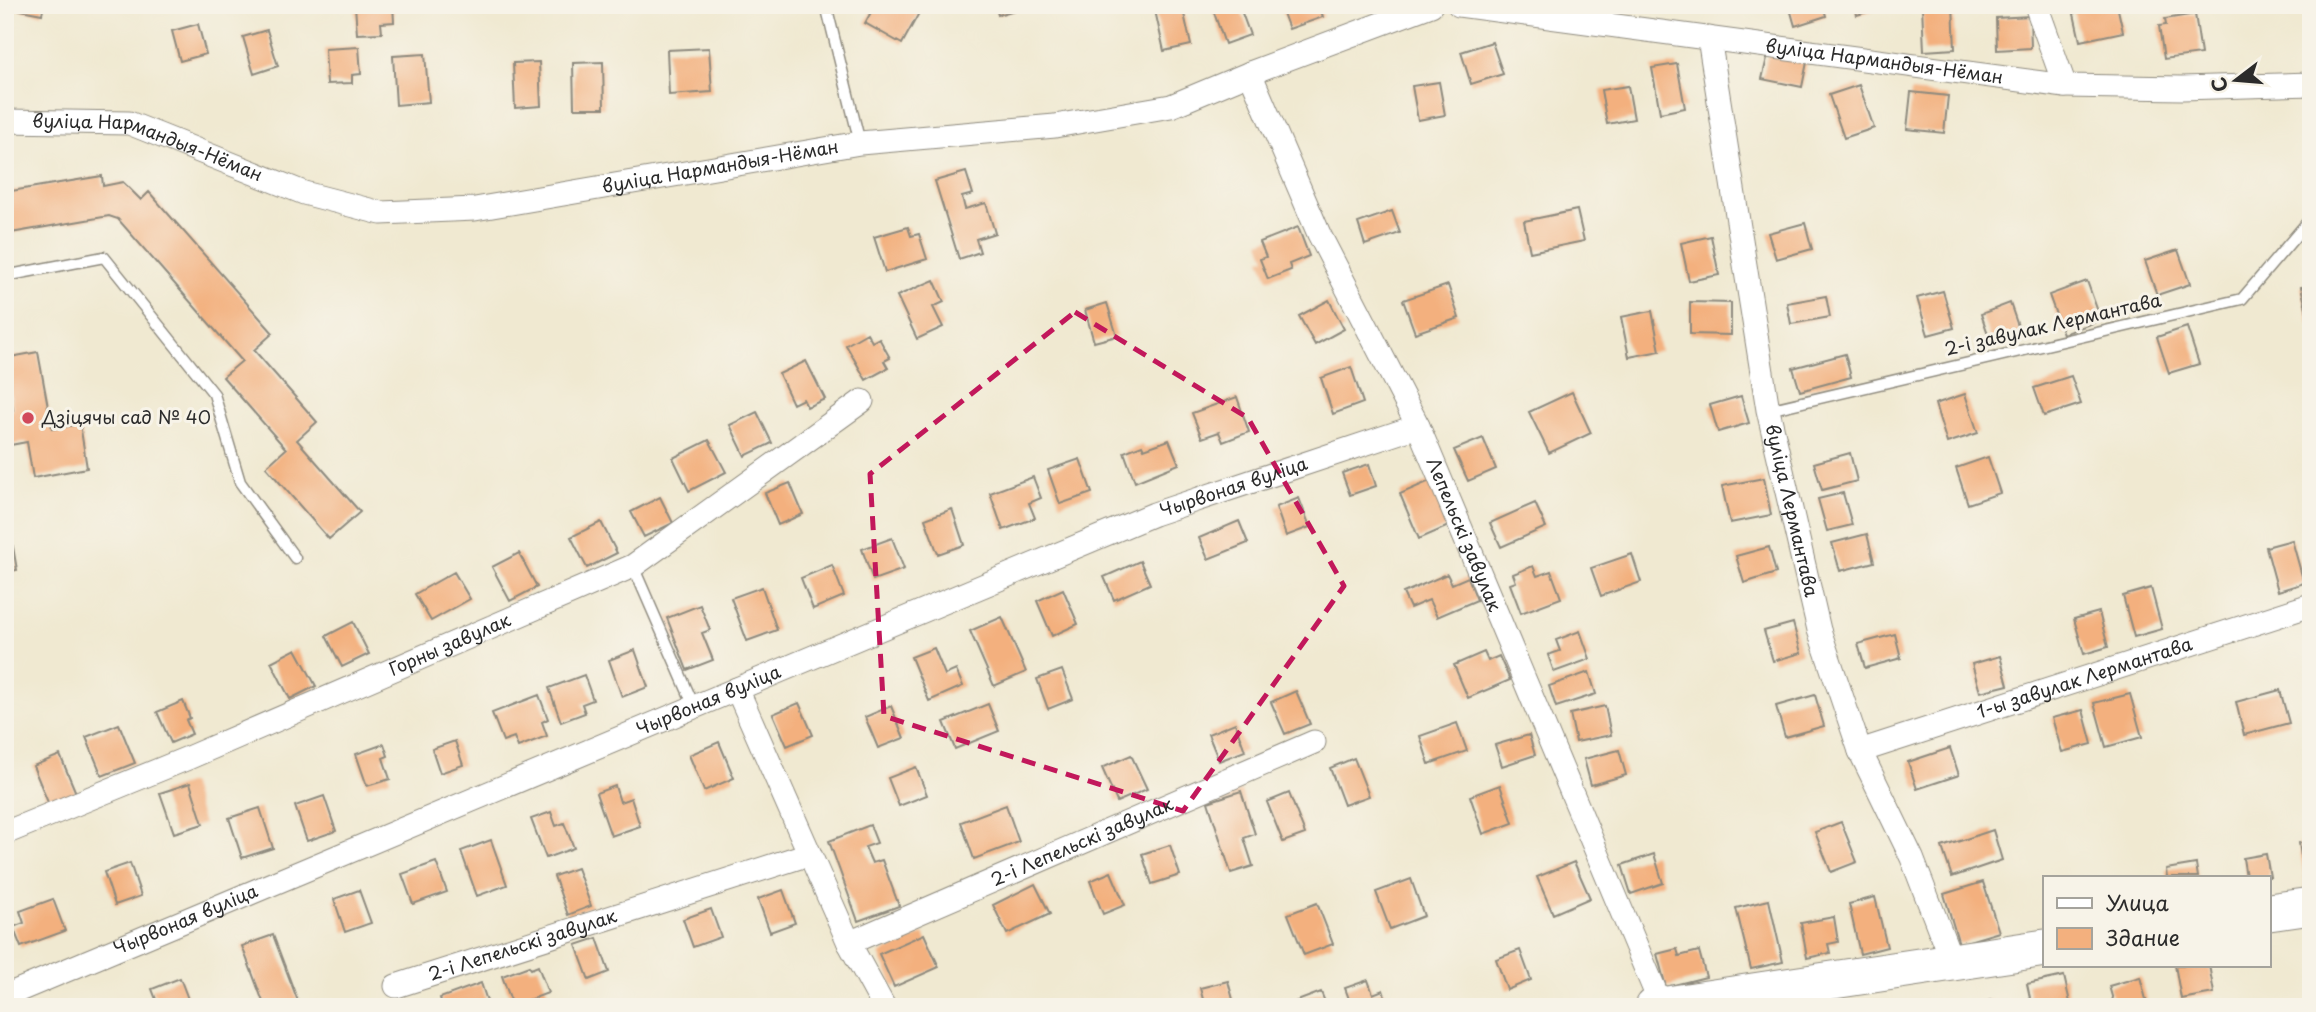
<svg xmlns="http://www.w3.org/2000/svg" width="2316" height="1012" viewBox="0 0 2316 1012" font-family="'Playpen Sans',sans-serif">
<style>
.building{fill:#f3b07e}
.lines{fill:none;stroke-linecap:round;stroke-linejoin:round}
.service-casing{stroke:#8e8a7e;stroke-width:13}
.minor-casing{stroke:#8e8a7e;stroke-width:25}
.primary-casing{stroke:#8e8a7e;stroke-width:39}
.service{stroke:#fff;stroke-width:10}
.minor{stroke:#fff;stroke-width:23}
.primary{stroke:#fff;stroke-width:37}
.marked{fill:none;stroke:#c2185b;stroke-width:5;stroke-dasharray:14 9;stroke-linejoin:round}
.poi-dot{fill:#d1495b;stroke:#f7f3e8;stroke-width:2.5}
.labels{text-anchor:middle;stroke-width:6;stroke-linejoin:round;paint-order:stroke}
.street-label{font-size:18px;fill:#2b2b2b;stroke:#f7f3e8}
.poi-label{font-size:18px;fill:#2b2b2b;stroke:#f7f3e8;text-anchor:start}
</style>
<rect width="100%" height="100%" fill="#f7f3e8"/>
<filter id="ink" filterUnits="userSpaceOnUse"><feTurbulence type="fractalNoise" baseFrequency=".0143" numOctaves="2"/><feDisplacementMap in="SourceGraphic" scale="14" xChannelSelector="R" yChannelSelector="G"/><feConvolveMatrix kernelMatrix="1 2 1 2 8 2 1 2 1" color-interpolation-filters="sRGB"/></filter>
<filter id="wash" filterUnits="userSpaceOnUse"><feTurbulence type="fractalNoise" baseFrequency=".00686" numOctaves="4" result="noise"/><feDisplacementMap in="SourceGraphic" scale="28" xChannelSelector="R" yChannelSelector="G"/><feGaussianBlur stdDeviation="1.57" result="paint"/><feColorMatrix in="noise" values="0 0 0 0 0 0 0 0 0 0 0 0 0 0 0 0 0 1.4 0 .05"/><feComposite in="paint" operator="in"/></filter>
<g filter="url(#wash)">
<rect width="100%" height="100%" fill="#f0e9d1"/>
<g id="blocks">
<path class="building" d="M 5,5 L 44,5 L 42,14 L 5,7 Z
M 355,5 L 393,5 L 394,22 L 381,23 L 382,33 L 357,34 Z
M 875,5 L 904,5 L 919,13 L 902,44 L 865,23 Z
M 995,5 L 1028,5 L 1028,6 L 998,15 Z
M 1182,5 L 1191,45 L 1164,51 L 1154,6 Z
M 1216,5 L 1239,5 L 1250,35 L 1225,44 L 1212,7 Z
M 1280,5 L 1319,5 L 1323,17 L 1289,29 Z
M 1789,5 L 1823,5 L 1826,16 L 1795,26 Z
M 1854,5 L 1876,5 L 1877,9 L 1857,15 Z
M 1922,5 L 1953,5 L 1955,49 L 1924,51 Z
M 2072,5 L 2117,5 L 2123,32 L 2080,41 Z
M 2195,14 L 2201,54 L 2164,59 L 2159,26 L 2166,25 L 2165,19 Z
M 2030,16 L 2031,48 L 1997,50 L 1996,18 Z
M 198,24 L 206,54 L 180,61 L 172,31 Z
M 267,30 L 278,66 L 254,74 L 243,37 Z
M 1492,42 L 1503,74 L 1471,84 L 1461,52 Z
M 359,47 L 361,74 L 352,75 L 352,83 L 327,84 L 325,49 Z
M 709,48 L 712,92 L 669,95 L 667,50 Z
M 425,54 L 429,102 L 396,105 L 393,56 Z
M 1768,54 L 1807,62 L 1802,87 L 1762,79 Z
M 539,62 L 541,106 L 515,108 L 513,63 Z
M 603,62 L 604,108 L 574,108 L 573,63 Z
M 1677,64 L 1685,108 L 1660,113 L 1652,68 Z
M 1439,82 L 1445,115 L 1418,120 L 1412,86 Z
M 1859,85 L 1874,128 L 1844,138 L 1829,95 Z
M 1628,86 L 1634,119 L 1607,124 L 1601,90 Z
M 1911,92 L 1948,96 L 1944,133 L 1907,129 Z
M 966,172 L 973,194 L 962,197 L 965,209 L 986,203 L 995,233 L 976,239 L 980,252 L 959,259 L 935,181 Z
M 102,176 L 103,186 L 123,182 L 141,200 L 149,192 L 273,333 L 254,350 L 317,422 L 297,440 L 360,512 L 329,539 L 266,467 L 286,449 L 223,377 L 242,361 L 118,219 L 109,216 L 5,234 L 5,192 Z
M 1577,210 L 1584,241 L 1530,252 L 1524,221 Z
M 1392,211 L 1400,233 L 1365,245 L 1358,223 Z
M 1805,223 L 1812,249 L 1776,259 L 1768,233 Z
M 908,227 L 911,236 L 919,234 L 927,259 L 885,272 L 874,237 Z
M 1298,227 L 1309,256 L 1289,264 L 1291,270 L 1268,279 L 1260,259 L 1266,257 L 1260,242 Z
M 1711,236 L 1719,275 L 1689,281 L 1681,243 Z
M 2178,250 L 2190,284 L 2157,295 L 2145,261 Z
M 934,280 L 944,302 L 933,307 L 943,327 L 917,339 L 897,296 Z
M 2087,281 L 2101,320 L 2063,334 L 2049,295 Z
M 1448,285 L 1459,318 L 1415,333 L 1403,300 Z
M 2311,285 L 2311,325 L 2310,325 L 2301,287 Z
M 1943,291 L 1954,328 L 1928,335 L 1917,298 Z
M 1826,296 L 1830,317 L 1791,324 L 1787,303 Z
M 1329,300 L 1344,329 L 1315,345 L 1299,316 Z
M 1690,302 L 1731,303 L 1731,335 L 1690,334 Z
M 1107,303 L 1117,336 L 1094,342 L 1085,310 Z
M 2010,303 L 2021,335 L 1992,345 L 1981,314 Z
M 1652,311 L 1660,351 L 1629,357 L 1621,317 Z
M 2187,327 L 2199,364 L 2169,373 L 2157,337 Z
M 867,333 L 872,342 L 879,338 L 890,358 L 884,361 L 888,368 L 866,380 L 846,345 Z
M 38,352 L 52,429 L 80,424 L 87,468 L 33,478 L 27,442 L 5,446 L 5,411 L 13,410 L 5,358 Z
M 1845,354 L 1851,377 L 1800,391 L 1793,368 Z
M 806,361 L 825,399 L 807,407 L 803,399 L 793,404 L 779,374 Z
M 1351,367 L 1363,403 L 1333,414 L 1321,378 Z
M 2071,376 L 2081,404 L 2044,416 L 2034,388 Z
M 1572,392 L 1591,433 L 1549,453 L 1529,412 Z
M 1965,394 L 1978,433 L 1947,443 L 1935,404 Z
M 1741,396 L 1749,423 L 1718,432 L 1710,405 Z
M 1237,397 L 1249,432 L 1223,442 L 1219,432 L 1202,438 L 1192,413 Z
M 757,412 L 772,443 L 745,456 L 730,425 Z
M 1483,438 L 1496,469 L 1468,481 L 1454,450 Z
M 709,440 L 726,472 L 689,491 L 673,458 Z
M 1169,440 L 1179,464 L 1135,482 L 1124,452 L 1142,445 L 1144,449 Z
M 1850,453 L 1857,481 L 1822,490 L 1814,463 Z
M 1988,457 L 2000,493 L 1968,504 L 1956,468 Z
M 1080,459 L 1092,493 L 1060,504 L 1048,470 Z
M 1369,464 L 1376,486 L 1350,495 L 1342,473 Z
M 1033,477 L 1041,498 L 1029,503 L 1035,518 L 1003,530 L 990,493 Z
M 1764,478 L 1771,515 L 1730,523 L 1722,486 Z
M 1432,480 L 1451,525 L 1419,539 L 1400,494 Z
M 790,483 L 803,514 L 778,525 L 765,493 Z
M 1843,493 L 1852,525 L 1827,531 L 1818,499 Z
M 660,497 L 673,523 L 644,537 L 631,512 Z
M 1299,498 L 1310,527 L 1286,536 L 1276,507 Z
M 1535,503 L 1546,527 L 1501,547 L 1490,523 Z
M 952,509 L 964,545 L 938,554 L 925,519 Z
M 1239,521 L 1248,543 L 1208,559 L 1199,538 Z
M 601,522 L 617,553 L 587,568 L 571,537 Z
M 9,524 L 17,570 L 5,572 L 5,525 Z
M 1867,534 L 1874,562 L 1840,571 L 1832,543 Z
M 892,538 L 904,569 L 873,580 L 862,549 Z
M 2292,540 L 2304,583 L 2278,591 L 2266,547 Z
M 1769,547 L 1776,573 L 1744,583 L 1736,556 Z
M 519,553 L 537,587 L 510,601 L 492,567 Z
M 1632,554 L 1641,582 L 1601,596 L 1591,568 Z
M 1140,561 L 1150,584 L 1114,600 L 1104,577 Z
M 832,565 L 844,596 L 813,609 L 801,578 Z
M 1533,566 L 1537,576 L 1551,571 L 1561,598 L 1521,613 L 1510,584 L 1516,582 L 1513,574 Z
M 454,572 L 470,599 L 431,621 L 415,594 Z
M 1447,574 L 1452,584 L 1468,577 L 1477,600 L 1437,617 L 1429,600 L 1410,608 L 1403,593 Z
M 762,587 L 777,630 L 747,641 L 731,598 Z
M 2151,588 L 2162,629 L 2134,637 L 2123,596 Z
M 1063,589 L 1078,624 L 1052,636 L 1037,601 Z
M 700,605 L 710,630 L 702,633 L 713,660 L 687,670 L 667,618 Z
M 2099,612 L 2108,647 L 2084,654 L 2074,619 Z
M 1002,617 L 1026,672 L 994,686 L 970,631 Z
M 353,622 L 369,654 L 342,667 L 326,636 Z
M 1793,623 L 1801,653 L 1773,661 L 1764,631 Z
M 1580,631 L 1590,659 L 1554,672 L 1548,655 L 1560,651 L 1556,640 Z
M 1895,634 L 1901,658 L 1865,668 L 1858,644 Z
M 934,648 L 945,675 L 956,670 L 963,686 L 929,701 L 911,657 Z
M 296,649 L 316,686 L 290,699 L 271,662 Z
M 635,650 L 648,687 L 622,697 L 609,660 Z
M 1484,652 L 1488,661 L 1499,656 L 1510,680 L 1468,698 L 1454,665 Z
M 2000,656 L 2008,685 L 1980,692 L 1972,664 Z
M 1062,670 L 1073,699 L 1048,709 L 1037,679 Z
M 1589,672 L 1596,694 L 1556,707 L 1549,686 Z
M 584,675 L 593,700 L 582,704 L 585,713 L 561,722 L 549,688 Z
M 2280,690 L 2289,723 L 2244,735 L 2236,702 Z
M 1296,691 L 1310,724 L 1285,734 L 1271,702 Z
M 2130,694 L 2142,737 L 2106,747 L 2094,703 Z
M 539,695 L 548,719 L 542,722 L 547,736 L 518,747 L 514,737 L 503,741 L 492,713 Z
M 1815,695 L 1824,726 L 1785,737 L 1776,706 Z
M 183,701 L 190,718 L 186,720 L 192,734 L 171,743 L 157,712 Z
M 799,703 L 813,735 L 787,746 L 773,714 Z
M 988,704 L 999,731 L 955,749 L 944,722 Z
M 891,706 L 904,738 L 878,748 L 865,717 Z
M 1605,706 L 1611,735 L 1576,742 L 1570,714 Z
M 2083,710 L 2092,744 L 2062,752 L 2052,718 Z
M 1235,723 L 1245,751 L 1219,761 L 1208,734 Z
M 1457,723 L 1467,751 L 1429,764 L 1420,736 Z
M 119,724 L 135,763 L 102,776 L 86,737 Z
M 1529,735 L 1535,755 L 1502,766 L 1495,745 Z
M 455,741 L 463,765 L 440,773 L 432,749 Z
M 719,742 L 734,778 L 704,791 L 689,755 Z
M 384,744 L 388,756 L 383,758 L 390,779 L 367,786 L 356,754 Z
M 1950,748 L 1959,775 L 1917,789 L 1908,762 Z
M 1619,750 L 1626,775 L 1591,785 L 1584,759 Z
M 60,755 L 76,793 L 49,805 L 33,766 Z
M 1131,755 L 1147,789 L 1117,802 L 1102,768 Z
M 1354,758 L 1369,796 L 1344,805 L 1330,768 Z
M 916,767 L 927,795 L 899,806 L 888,778 Z
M 190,783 L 203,824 L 174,833 L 160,793 Z
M 1500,785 L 1513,823 L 1483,834 L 1470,796 Z
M 615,786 L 620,802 L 631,798 L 640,826 L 611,836 L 596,793 Z
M 1241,791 L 1255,834 L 1244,838 L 1253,866 L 1231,873 L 1208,802 Z
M 1289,793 L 1305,834 L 1283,842 L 1267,802 Z
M 324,796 L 336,831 L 307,841 L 295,806 Z
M 1006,805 L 1019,842 L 974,859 L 961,822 Z
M 260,808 L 273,848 L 242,858 L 229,818 Z
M 551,812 L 556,826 L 564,823 L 574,848 L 546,858 L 531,819 Z
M 1841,822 L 1857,862 L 1831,872 L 1815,832 Z
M 870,825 L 877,843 L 865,847 L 872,863 L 882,860 L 899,906 L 858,921 L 829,841 Z
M 1993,830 L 2002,860 L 1952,877 L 1942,847 Z
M 491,840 L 507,885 L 477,896 L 461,851 Z
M 2311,841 L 2311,887 L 2306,888 L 2299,843 Z
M 1170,845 L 1180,875 L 1152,884 L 1142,854 Z
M 1654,854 L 1663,883 L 1631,894 L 1622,865 Z
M 2266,854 L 2270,877 L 2246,877 L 2243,858 Z
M 436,862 L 447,892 L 413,904 L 402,874 Z
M 1574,862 L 1590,898 L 1553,914 L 1537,877 Z
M 130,863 L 141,896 L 115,905 L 104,872 Z
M 2196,864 L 2198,877 L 2167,877 L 2166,869 Z
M 577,868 L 591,906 L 568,915 L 554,876 Z
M 1111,872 L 1125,905 L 1103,914 L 1090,881 Z
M 1411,879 L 1424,916 L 1390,929 L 1376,892 Z
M 1983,882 L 1999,932 L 1959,944 L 1944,894 Z
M 1035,884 L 1050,914 L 1007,934 L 993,905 Z
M 359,890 L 371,923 L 345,932 L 334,899 Z
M 783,890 L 795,923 L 770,932 L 758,899 Z
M 1875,897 L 1887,947 L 1860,954 L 1849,904 Z
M 53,899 L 65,931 L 21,947 L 13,927 L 24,923 L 20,911 Z
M 1769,900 L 1783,962 L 1751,969 L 1736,908 Z
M 1317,903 L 1333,944 L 1304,955 L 1288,914 Z
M 711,909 L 721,937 L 693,947 L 683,919 Z
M 1834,917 L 1838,942 L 1828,944 L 1830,953 L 1807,958 L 1801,923 Z
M 924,934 L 939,967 L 894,987 L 879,954 Z
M 273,935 L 299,1004 L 292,1007 L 265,1007 L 242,946 Z
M 597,938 L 609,972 L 589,980 L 576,945 Z
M 1677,949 L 1679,956 L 1699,951 L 1706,977 L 1666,987 L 1657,954 Z
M 1520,950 L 1531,980 L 1507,990 L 1496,959 Z
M 2175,965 L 2209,965 L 2214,993 L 2181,999 Z
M 529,966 L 531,969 L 538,966 L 548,993 L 513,1006 L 502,976 Z
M 2064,976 L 2071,1007 L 2032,1007 L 2027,984 Z
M 2140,977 L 2148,1007 L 2115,1007 L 2109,986 Z
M 180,978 L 191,1007 L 159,1007 L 152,989 Z
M 1368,980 L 1373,994 L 1383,990 L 1389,1007 L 1352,1007 L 1345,988 Z
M 1228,981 L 1235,1007 L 1205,1007 L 1200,988 Z
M 481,983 L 489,1007 L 443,1007 L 440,998 Z
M 1321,992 L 1327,1007 L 1294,1007 L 1292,1003 Z
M 1992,1000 L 1993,1007 L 1968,1007 L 1968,1006 Z"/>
</g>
</g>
<g filter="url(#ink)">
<use href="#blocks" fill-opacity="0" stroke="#8e8a7e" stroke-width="2"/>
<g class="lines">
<g class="service-casing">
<path id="service" d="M 826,5 L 860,143
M 5,276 L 104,257 L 214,394 L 240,482 L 295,558
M 1768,410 L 2242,299 L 2311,218
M 633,566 L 694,706"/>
</g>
<g class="minor-casing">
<g id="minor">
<path id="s1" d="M 1459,5 L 2065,86 L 2182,88 L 2311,84"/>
<path d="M 2036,5 L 2065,86"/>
<path id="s2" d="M 1709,38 L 1768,410 L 1819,630 L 1860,751 L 1912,858 L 1952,962"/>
<path id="s3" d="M 1250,73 L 1319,234 L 1418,426 L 1661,1005"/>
<path id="s4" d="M 5,121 L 129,123 L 304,193 L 381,213 L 475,209 L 860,143 L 1055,126 L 1171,106 L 1250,73 L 1431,5"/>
<path d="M 737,689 L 849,943 L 884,1007"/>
<path id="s5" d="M 1860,751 L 2311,605"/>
<path id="s6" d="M 5,833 L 188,758 L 633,566 L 862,401"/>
<path id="s7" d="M 849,943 L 1314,742"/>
<path id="s8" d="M 396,986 L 809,854"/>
<path id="s9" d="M 5,996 L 1154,514 L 1418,426"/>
</g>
</g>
<g class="primary-casing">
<path id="primary" d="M 2269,912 L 2311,906
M 1654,1007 L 2045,948"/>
</g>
<use href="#service" class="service"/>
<use href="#minor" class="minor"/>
<use href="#primary" class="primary"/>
</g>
</g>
<path class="marked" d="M 1075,312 L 1248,418 L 1344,586 L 1183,811 L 884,716 L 870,474 Z"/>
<circle class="poi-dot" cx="28" cy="418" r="7"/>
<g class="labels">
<g class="street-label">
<text dy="6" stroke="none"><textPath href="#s1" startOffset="429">вуліца Нармандыя-Нёман</textPath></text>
<text dy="6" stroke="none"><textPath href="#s4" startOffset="147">вуліца Нармандыя-Нёман</textPath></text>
<text dy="6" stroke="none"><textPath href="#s4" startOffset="735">вуліца Нармандыя-Нёман</textPath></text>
<text transform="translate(2053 325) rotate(-13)" y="6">2-і завулак Лермантава</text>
<text dy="6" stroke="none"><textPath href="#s9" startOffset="1330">Чырвоная вуліца</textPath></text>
<text dy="6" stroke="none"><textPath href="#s2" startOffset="480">вуліца Лермантава</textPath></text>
<text dy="6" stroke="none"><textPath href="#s3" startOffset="509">Лепельскі завулак</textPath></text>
<text dy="6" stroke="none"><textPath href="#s6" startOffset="483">Горны завулак</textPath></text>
<text dy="6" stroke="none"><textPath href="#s5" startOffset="236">1-ы завулак Лермантава</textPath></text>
<text dy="6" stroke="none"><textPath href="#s9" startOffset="763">Чырвоная вуліца</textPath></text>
<text dy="6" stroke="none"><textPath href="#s7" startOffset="254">2-і Лепельскі завулак</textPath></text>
<text dy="6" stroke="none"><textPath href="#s9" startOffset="196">Чырвоная вуліца</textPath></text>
<text dy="6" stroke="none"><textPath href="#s8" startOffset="133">2-і Лепельскі завулак</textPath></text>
</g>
<g class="poi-label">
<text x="42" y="424">Дзіцячы сад № 40</text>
</g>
</g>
<rect width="2316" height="1012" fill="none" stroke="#f7f3e8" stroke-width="28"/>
<rect x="2043" y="876" width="228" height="91" fill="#f7f3e8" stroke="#a5a39c" stroke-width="2"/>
<rect x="2057" y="898" width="35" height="10" fill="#ffffff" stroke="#a5a39c" stroke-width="2"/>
<text x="2106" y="911" font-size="21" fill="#2b2b2b">Улица</text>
<rect x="2057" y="928" width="35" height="21" fill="#f3b07e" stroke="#a5a39c" stroke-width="2"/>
<text x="2106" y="946" font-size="21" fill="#2b2b2b">Здание</text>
<g transform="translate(2236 80) rotate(254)" stroke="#f7f3e8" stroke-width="5" paint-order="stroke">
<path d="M0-5L12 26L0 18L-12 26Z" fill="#2b2b2b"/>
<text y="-10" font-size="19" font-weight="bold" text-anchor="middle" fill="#2b2b2b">С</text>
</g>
</svg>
